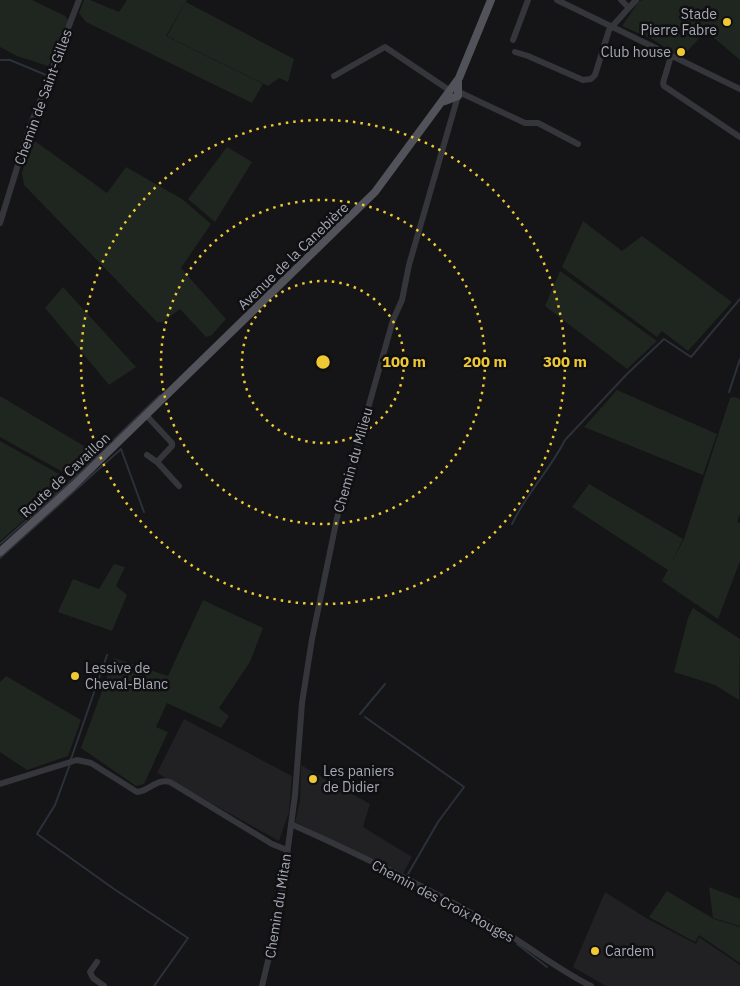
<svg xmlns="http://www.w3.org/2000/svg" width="740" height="986" viewBox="0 0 740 986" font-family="'IBM Plex Sans',sans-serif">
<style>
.built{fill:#212023}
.green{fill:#1f2620}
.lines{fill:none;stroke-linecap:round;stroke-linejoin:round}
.stream{stroke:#2b313a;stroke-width:2}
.minor{stroke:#35363b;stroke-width:6}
.major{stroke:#51525a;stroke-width:8}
.ring{fill:none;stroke:#eec934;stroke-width:2.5;stroke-dasharray:2.5 5}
.poi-dot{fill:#eec934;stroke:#100f11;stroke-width:2}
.labels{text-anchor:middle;stroke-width:5;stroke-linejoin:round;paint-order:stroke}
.poi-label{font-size:14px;fill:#a6a9b6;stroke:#100f11;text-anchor:start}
.street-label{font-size:14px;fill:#a6a9b6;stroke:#100f11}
.centre{fill:#eec934;stroke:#100f11;stroke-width:2.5}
.ring-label{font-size:15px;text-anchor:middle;font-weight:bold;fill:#eec934;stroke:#100f11;stroke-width:5;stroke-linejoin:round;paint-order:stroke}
</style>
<rect width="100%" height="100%" fill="#151416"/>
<path class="built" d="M 184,719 L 292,776 L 289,812 L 279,841 L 157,773 Z
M 301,765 L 370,804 L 363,827 L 412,857 L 403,874 L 295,822 L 300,801 Z
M 605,892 L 646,918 L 696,944 L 699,937 L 740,965 L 740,986 L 606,986 L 573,967 Z"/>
<path class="green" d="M 0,0 L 32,0 L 65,16 L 69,21 L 59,47 L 48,66 L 17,56 L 0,47 Z
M 84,0 L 90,0 L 119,12 L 127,0 L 187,0 L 166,36 L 263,84 L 252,103 L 86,22 L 79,13 Z
M 643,0 L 740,0 L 740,60 L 706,31 L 681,58 L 652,39 L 622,26 L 639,1 Z
M 186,2 L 294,59 L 288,82 L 279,78 L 268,86 L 167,36 Z
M 32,139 L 107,193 L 126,167 L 182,199 L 211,224 L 181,268 L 226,319 L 212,335 L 206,337 L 180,309 L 163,322 L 157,322 L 24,185 L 22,173 Z
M 227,147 L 252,162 L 215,222 L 188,199 Z
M 583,221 L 622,251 L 642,236 L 732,302 L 688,351 L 662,331 L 657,337 L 562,267 Z
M 560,271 L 657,341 L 627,369 L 545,306 Z
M 63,287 L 136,367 L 109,385 L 45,308 Z
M 617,390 L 717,434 L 703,475 L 584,427 Z
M 0,396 L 89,449 L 93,456 L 72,477 L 0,437 Z
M 734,397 L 740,399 L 740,514 L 737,522 L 740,523 L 740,561 L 718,619 L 662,581 L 684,539 L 730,398 Z
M 0,441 L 70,480 L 0,541 Z
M 589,484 L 683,539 L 668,570 L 572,507 Z
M 114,564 L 125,567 L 116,586 L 127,595 L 112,631 L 58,612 L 73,579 L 99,589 Z
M 203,600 L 263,628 L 250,662 L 219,708 L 229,716 L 221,728 L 167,703 L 156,727 L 168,732 L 144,784 L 136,786 L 81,748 L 114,658 L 168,676 Z
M 693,608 L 740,639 L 739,700 L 715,685 L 674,672 L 688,618 Z
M 6,676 L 81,720 L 68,756 L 27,770 L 0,752 L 0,682 Z
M 709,887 L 740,899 L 740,926 L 713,918 Z
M 667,891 L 714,919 L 740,927 L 740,963 L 699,935 L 695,942 L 649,917 Z"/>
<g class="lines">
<path class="stream" d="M 0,60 L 10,60 L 46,75
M 729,392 L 740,359
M 512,524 C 526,494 550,470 565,440 L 627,374 L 664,339 L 691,357 L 740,299
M 0,544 L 69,483 L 160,395
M 0,558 L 121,449 L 144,512
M 360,714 L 385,684
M 365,717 L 464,787 L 438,822 L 408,874 L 410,878
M 71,759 L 107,655
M 70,764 L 55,805 L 37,834 L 114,889 L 188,938 L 154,986
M 439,899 L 479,921
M 517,944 L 547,967"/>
<path class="minor" d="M 557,0 L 740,89
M 621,0 L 629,8
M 513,40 L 528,0
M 515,52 L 528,56 L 583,80 L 591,79 L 595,75 L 609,30 L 636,0
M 671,56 L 663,83 L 664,86 L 740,137
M 334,76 L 385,47 L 449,90
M 459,92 L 525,123 L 538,123 L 578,144
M 0,223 L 29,129 L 79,0
M 146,415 L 172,443 L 172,446 L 157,462 L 179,486
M 147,455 L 157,462
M 0,784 L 77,760 L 91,763 L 137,792 C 149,791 157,778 170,782 L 272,844 L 287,850
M 291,824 C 360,855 429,888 494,926 C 528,945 555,968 591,986
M 97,962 L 90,972 L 93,978 L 104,986
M 262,986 L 279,915 L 295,795 L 302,703 L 312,639 L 337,518 L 393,320 L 402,300 L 409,265 L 458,96"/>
<path class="major" d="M 445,101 L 458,96 L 458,80
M 0,552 L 73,486 L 375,192 L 459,78 L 491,0"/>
</g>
<g class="ring">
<circle cx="323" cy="362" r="81"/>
<circle cx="323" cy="362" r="162"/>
<circle cx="323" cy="362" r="242"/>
</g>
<g class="poi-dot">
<circle cx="727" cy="22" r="5"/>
<circle cx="681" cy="52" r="5"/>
<circle cx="75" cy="676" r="5"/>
<circle cx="313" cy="779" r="5"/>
<circle cx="595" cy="951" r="5"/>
</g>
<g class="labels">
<g class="poi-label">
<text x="717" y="19" text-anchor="end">Stade<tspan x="717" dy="16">Pierre Fabre</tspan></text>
<text x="671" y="57" text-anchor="end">Club house</text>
<text x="85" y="673">Lessive de<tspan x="85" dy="16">Cheval-Blanc</tspan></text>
<text x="323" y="776">Les paniers<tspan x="323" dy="16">de Didier</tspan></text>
<text x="605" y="956">Cardem</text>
</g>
<g class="street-label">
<text transform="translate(43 97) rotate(-70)" y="5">Chemin de Saint-Gilles</text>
<text transform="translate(293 256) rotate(-44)" y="5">Avenue de la Canebière</text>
<text transform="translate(353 460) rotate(-74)" y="5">Chemin du Milieu</text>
<text transform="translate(65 475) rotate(-43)" y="5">Route de Cavaillon</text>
<text transform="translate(443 901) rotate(28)" y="5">Chemin des Croix Rouges</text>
<text transform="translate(278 906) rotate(-81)" y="5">Chemin du Mitan</text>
</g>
</g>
<circle cx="323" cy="362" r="8" class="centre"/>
<g class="ring-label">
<text x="404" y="367">100 m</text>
<text x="485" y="367">200 m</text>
<text x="565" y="367">300 m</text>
</g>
</svg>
